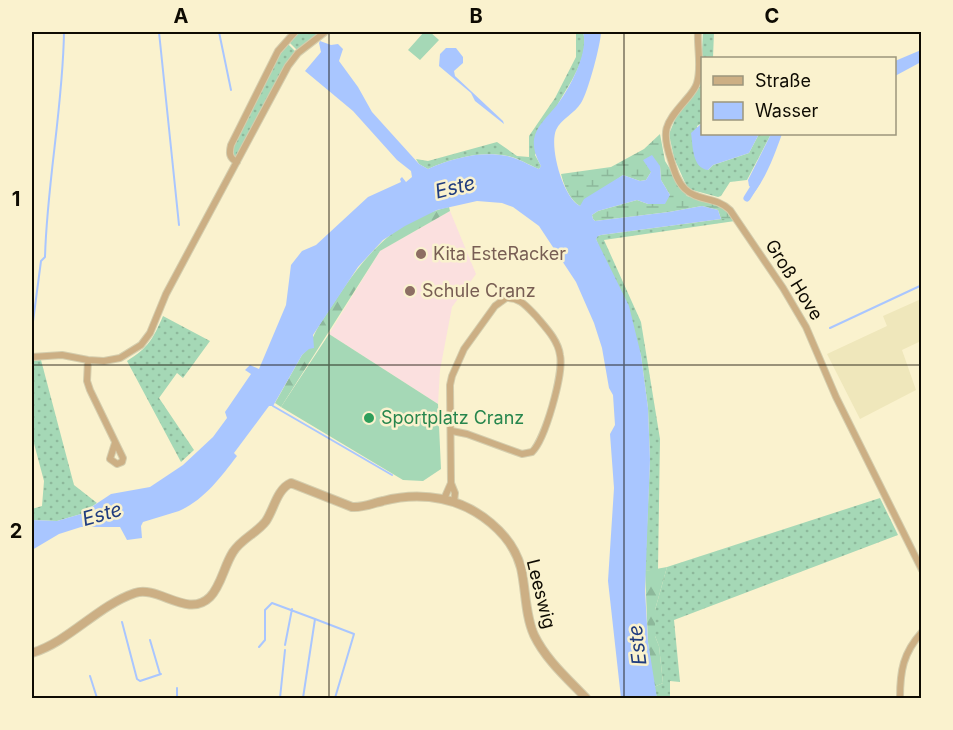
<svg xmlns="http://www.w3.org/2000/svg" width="953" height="730" viewBox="0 0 953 730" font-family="Inter,sans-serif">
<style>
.built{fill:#efe7bb}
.education{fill:#fbe0df}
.grass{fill:url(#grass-dots)}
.forest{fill:url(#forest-firs)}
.wetland{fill:url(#wetland-marsh)}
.garden{fill:#a5d8b6}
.water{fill:#a9c6ff}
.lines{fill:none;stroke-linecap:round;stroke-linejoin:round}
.stream{stroke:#a9c6ff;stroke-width:2}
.canal{stroke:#a9c6ff;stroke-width:7}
.minor-casing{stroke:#d4cdad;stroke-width:8}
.tertiary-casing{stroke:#d4cdad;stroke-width:10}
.minor{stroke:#ccaf84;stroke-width:6}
.tertiary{stroke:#ccaf84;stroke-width:8}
.grid{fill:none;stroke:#0e0b02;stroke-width:1.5;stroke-opacity:0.55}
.education-dot{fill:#8d6e63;stroke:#faf2ce;stroke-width:2}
.leisure-dot{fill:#2e9e5b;stroke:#faf2ce;stroke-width:2}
.labels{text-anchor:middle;stroke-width:5;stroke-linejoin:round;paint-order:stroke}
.education-label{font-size:18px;fill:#785e54;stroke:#faf2ce;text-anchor:start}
.street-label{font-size:18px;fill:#0e0b02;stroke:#faf2ce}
.leisure-label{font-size:18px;fill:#27864d;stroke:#faf2ce;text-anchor:start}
.water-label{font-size:20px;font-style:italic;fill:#203c7e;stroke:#faf2ce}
.neatline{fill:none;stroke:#0e0b02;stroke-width:2}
.grid-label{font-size:20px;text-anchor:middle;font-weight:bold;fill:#0e0b02}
</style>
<defs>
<pattern id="grass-dots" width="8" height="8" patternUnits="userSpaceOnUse" patternTransform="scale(1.5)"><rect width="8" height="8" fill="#a5d8b6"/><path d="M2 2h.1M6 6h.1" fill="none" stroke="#8db89b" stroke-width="1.8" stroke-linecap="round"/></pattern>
<pattern id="forest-firs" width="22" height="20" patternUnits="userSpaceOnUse" patternTransform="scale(1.5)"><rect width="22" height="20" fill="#a5d8b6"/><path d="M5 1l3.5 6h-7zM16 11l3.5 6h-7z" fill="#8db89b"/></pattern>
<pattern id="wetland-marsh" width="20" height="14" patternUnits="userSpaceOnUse" patternTransform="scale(1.5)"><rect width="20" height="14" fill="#a5d8b6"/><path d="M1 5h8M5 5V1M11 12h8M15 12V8" fill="none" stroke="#8db89b"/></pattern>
</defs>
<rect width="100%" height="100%" fill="#faf2ce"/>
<path class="built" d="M 921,299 L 921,341 L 902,350 L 916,390 L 860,419 L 827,354 L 887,326 L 883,316 Z"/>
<path class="education" d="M 450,211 L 476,274 L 452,307 L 440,370 L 438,404 L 329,334 L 380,251 Z"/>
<path class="grass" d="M 299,32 L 322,32 L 298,51 L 288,41 Z
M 576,32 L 583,32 C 590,55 570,83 559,102 C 550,119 543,138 535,155 L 541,166 L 539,169 C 529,165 518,158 508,156 C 480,151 453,158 428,169 L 419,164 L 416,159 L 428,161 L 497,142 L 517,156 L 529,157 L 529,136 L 555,98 L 576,57 Z
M 703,32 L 714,32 L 713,58 L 702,58 L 702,123 L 697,126 L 708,170 L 713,165 L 749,153 L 759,134 L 771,134 L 747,180 L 730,182 L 721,196 L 718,197 L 692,190 L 687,187 L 674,158 L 669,134 L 676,117 L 700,86 Z
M 287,43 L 296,52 L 238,156 L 235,157 L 233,155 L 233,146 L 276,60 Z
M 721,219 L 732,219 L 735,221 L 604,240 L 641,322 L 660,439 L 658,570 L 645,571 L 650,460 L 648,408 L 641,355 L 596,239 L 597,236 L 601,235 Z
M 163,316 L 210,341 L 183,378 L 177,373 L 159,398 L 194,450 L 181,462 L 127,361 C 148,348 153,339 163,316 Z
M 41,360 L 74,485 L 97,503 L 81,514 L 57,521 L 32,520 L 32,509 L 42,506 L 44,481 L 32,436 L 32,361 Z
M 880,498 L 898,535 L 674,620 L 680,682 L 670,681 L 670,698 L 657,698 L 654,687 L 663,683 L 659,646 L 655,636 L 655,610 L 667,567 Z"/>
<path class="forest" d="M 449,207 L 450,211 L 380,251 L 281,407 L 275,403 L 302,355 C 311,347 313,334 320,324 C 354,272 383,222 449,207 Z
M 667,567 L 655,610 L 655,636 L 659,646 L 663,683 L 654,687 L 648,642 L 645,571 Z"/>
<path class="wetland" d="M 660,134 L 665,161 L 687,196 L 722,206 L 732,219 L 721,219 L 718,210 L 702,206 L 669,212 L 595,221 L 593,219 L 592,215 L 598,211 L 637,200 L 648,204 L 670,195 L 661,180 L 660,166 L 651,172 L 646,180 L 640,181 L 623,175 L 580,206 C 570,200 564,186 561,174 L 611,167 L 644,149 Z"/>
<path class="garden" d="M 424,32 L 430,32 L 439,40 L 420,60 L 408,50 Z
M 329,334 L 438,404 L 441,469 L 423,481 L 403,480 L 281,407 Z"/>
<path class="water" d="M 583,32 L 601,32 C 601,43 588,93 581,103 C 575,113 561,119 556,130 C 549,147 563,198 580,206 L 584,199 L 623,175 L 640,181 L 646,180 L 651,172 L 643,160 L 652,155 L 660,166 L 661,180 L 670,195 L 665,204 L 648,204 L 637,200 L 598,211 L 592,215 L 593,219 L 595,221 L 669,212 L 702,206 L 718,210 L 721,219 L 601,235 L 598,236 L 596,239 L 629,306 L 641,355 L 648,408 L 650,460 L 645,590 L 648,642 L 657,698 L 621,698 L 608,581 L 614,488 L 610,434 L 615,425 L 613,395 L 609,388 L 602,348 L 594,323 L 576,282 L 539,226 L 513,207 L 502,203 L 477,201 L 437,210 L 405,226 L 383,240 L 358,267 L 313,335 L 314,348 L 309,349 L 302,355 L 273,406 L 269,406 L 234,453 L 237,456 C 221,477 204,500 179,511 C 167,515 155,518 143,522 L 141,526 L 142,538 L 127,540 L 120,527 L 81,527 L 59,534 L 32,550 L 32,520 L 57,521 L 81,514 L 111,494 L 150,487 L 183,465 L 213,437 L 227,418 L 225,412 L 251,374 L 245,370 L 250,365 L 259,369 L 286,305 L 291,265 L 302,251 L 316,245 L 368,197 L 401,182 L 400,179 L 402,177 L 406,182 L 412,177 L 411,171 L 397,160 L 353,111 L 305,71 L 321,52 L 319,43 L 320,41 L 331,45 L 338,44 L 343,49 L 339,61 L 358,87 L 372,112 L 419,164 L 428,169 C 453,158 480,151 507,156 C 518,158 529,165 539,169 L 541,166 C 536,157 533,149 534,139 C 536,126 549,115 557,105 C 570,88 589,52 583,32 Z
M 446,48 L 456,48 L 463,57 L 463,63 L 454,71 L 455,76 L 503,121 L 504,124 L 475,101 L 471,93 L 439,66 L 440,54 Z
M 921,50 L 921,62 L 895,76 L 895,61 Z
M 702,123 L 702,134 L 759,134 L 749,153 L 713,165 L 708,170 C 692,168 693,146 691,133 Z
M 771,134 L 782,134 C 774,156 765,182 748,200 L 747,198 L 754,189 L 749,186 L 748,180 Z"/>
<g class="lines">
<path class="stream" d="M 159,32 L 179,225
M 219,32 L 231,90
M 830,328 L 922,285
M 32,329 L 41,261 L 45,257 C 47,182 63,107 64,32
M 273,406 L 392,475
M 315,619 L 354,634 L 335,698
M 122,622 L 137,679 L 140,681 L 161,674
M 150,640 L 160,674
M 285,645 L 292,609
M 259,647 L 265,640 L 265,610 L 272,603 L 315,619 L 303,698
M 90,676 L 97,698
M 177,688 L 177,698
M 280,698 L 285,650"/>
<path class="canal" d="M 747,198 L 757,182"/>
<g class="minor-casing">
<path id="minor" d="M 698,32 C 697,47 702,67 697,83 C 695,90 689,96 684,102 C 665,124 661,131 671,160 C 674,170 677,181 685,189 C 697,201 717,197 730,210 L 783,288 L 806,327 L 836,397 L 922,570
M 237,162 C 229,158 229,153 231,145 L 278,51 L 295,32
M 32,357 L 62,355 L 88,360 L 104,361 L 120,358 L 141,345 L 150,333 L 166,294 L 288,66 L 298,53 L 325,32
M 88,360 L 87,381 L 90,390 L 123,458 L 122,462 L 117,464 L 110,459 L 115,443
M 452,431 L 467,434 L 522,454 L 532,452 C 545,440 564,373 560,355 C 558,340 546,328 536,316 C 527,307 520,297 506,298 L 495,306 L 464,349 L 452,376 L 450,385 L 451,483 L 455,493 L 454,502
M 444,499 L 451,483
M 900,698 C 900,671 903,653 922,632"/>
</g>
<g class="tertiary-casing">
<path id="tertiary" d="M 32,653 C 70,641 97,606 135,593 C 158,585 188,619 210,597 C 221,586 224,566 233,552 C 241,539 257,533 266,521 C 274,509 277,489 291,483 L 352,507 C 363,508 373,503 383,501 C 402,496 422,495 442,499 C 476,506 512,533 521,568 C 526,590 525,615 534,635 C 546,660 568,679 586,698"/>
</g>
<use href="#minor" class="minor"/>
<use href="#tertiary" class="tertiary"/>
</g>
<path class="grid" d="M 329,32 L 329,698M 624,32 L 624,698M 32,365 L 922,365"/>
<g class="education-dot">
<circle cx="421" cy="254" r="6"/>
<circle cx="410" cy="291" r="6"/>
</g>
<circle class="leisure-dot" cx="369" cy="418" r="6"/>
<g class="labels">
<g class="education-label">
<text x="433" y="260">Kita EsteRacker</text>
<text x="422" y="297">Schule Cranz</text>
</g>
<g class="street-label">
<text transform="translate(794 280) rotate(58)" y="6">Groß Hove</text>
<text transform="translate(541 594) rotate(76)" y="6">Leeswig</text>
</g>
<g class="leisure-label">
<text x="381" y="424">Sportplatz Cranz</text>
</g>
<g class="water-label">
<text transform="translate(455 187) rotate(-14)" y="7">Este</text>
<text transform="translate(102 514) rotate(-16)" y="7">Este</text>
<text transform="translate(637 645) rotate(-97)" y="7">Este</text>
</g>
</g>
<rect width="953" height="730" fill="none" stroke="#faf2ce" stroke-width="66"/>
<rect x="701" y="57" width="195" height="78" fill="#faf2ce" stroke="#9c967c" stroke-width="1.5"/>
<rect x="713" y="76" width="30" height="9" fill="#ccaf84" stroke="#9c967c" stroke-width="1.5"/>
<text x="755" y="87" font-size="18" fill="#0e0b02">Straße</text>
<rect x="713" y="102" width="30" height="18" fill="#a9c6ff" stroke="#9c967c" stroke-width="1.5"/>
<text x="755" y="117" font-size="18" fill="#0e0b02">Wasser</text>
<rect x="33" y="33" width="887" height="664" class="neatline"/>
<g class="grid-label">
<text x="181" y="23">A</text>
<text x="476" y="23">B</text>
<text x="772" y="23">C</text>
<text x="16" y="206">1</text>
<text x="16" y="538">2</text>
</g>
</svg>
